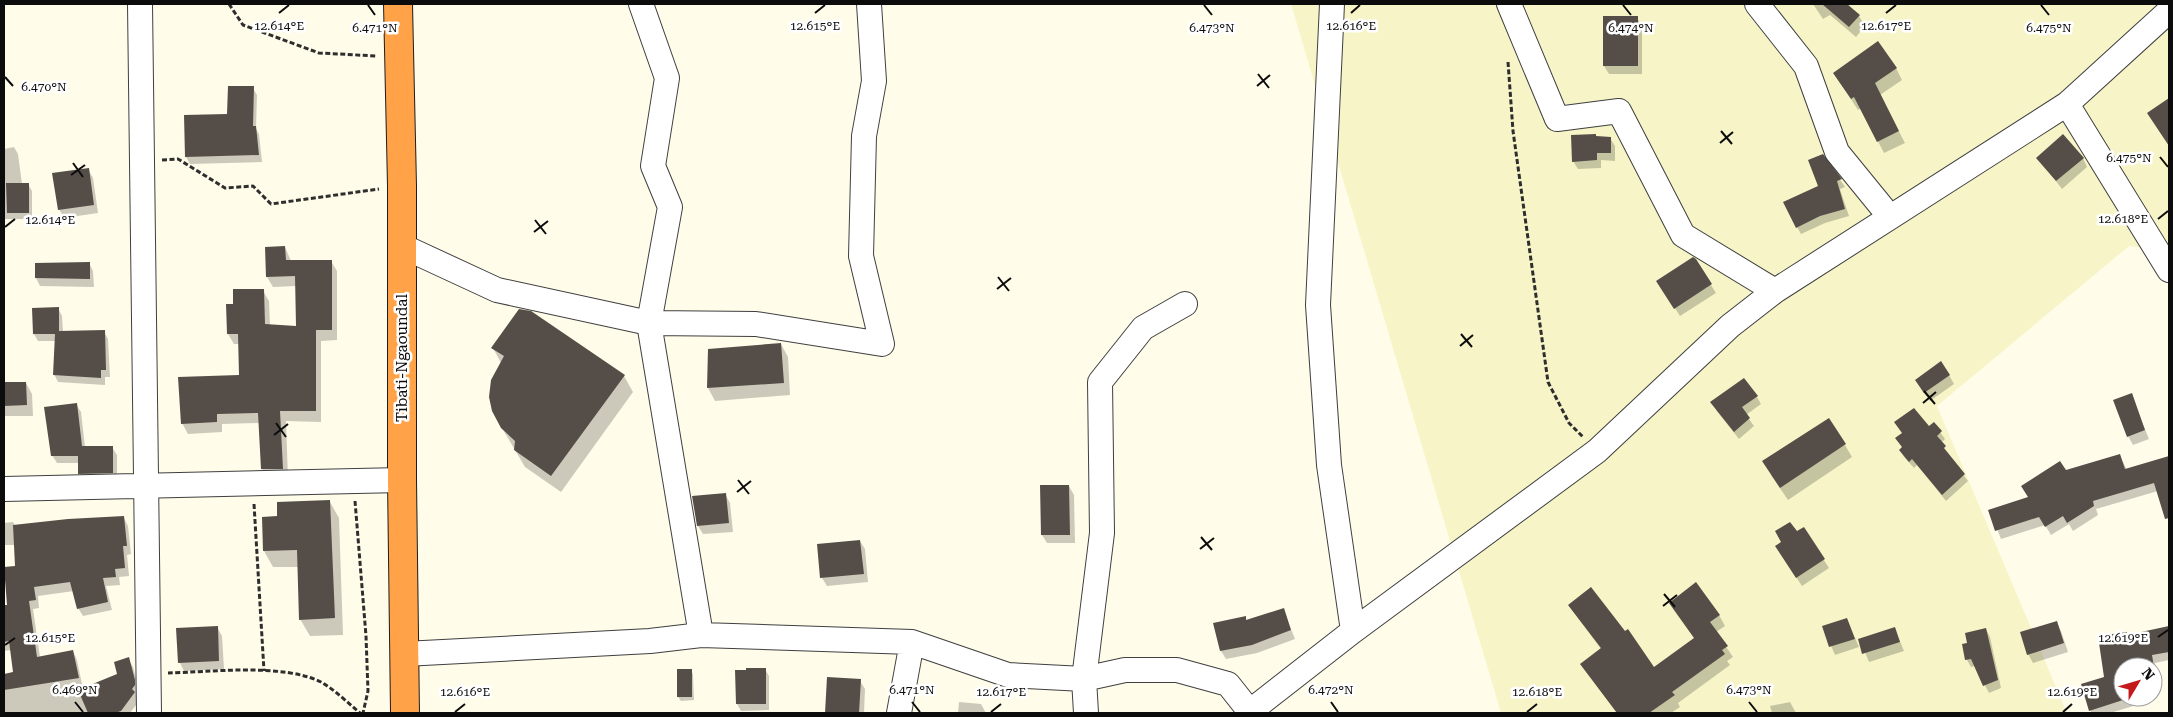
<svg xmlns="http://www.w3.org/2000/svg" width="2173" height="717" viewBox="0 0 2173 717" font-family="'Roboto Serif',serif">
<style>
.farmland{fill:#f7f5c8}
.shadow{fill:#0003}
.building{fill:#554d47}
.lines{fill:none;stroke-linecap:round;stroke-linejoin:round}
.street-casing{stroke:#3f3f3f;stroke-width:26}
.highway-casing{stroke:#1d1d1d;stroke-width:30}
.path{stroke:#2e2e2e;stroke-width:3;stroke-dasharray:5 2.5;stroke-linecap:butt}
.street{stroke:#fff;stroke-width:24}
.highway{stroke:#ffa248;stroke-width:28}
.ticks{fill:none;stroke:#0c0c0c;stroke-width:2}
.labels{text-anchor:middle;stroke-width:5;stroke-linejoin:round;paint-order:stroke}
.street-label{font-size:15px;fill:#0c0c0c;stroke:#fff}
.ticks-label{font-size:12px;text-anchor:middle;fill:#0c0c0c;stroke:#fff;stroke-width:5;stroke-linejoin:round;paint-order:stroke}
</style>
<rect width="100%" height="100%" fill="#fffcea"/>
<path class="farmland" d="M 1291,4 L 2169,4 L 2169,251 L 2129,246 L 1937,406 L 2067,713 L 1501,713 Z"/>
<path class="shadow" d="M 1813,4 L 1847,4 L 1859,16 L 1865,26 L 1856,37 L 1830,15 L 1823,19 Z
M 1637,18 L 1642,26 L 1642,74 L 1609,74 L 1604,66 Z
M 1896,68 L 1902,80 L 1880,95 L 1905,143 L 1884,153 L 1861,108 L 1858,110 L 1834,73 Z
M 253,88 L 257,95 L 256,129 L 259,134 L 262,162 L 190,164 L 186,157 Z
M 1610,138 L 1615,146 L 1615,161 L 1601,160 L 1601,168 L 1578,169 L 1573,161 Z
M 14,147 L 18,154 L 22,184 L 28,184 L 32,191 L 32,219 L 4,219 L 4,149 Z
M 1823,155 L 1845,187 L 1840,189 L 1849,216 L 1825,223 L 1801,234 L 1797,227 L 1820,187 Z
M 2038,158 L 2083,158 L 2087,167 L 2062,189 Z
M 88,169 L 93,178 L 98,213 L 64,218 L 59,209 Z
M 285,247 L 291,261 L 331,261 L 337,271 L 337,340 L 321,341 L 321,422 L 286,421 L 288,479 L 268,479 L 262,469 L 259,423 L 222,424 L 222,432 L 188,434 L 182,423 L 240,376 L 240,344 L 234,344 L 228,334 L 234,306 L 263,291 L 269,301 L 270,326 L 297,327 L 297,286 L 273,287 L 267,277 Z
M 1695,260 L 1716,293 L 1680,316 L 1663,290 Z
M 89,263 L 93,271 L 94,287 L 40,286 L 36,278 Z
M 58,308 L 62,316 L 63,333 L 104,332 L 108,339 L 110,377 L 105,377 L 105,385 L 58,382 L 54,374 L 56,341 L 38,341 L 34,334 L 34,309 Z
M 781,344 L 788,357 L 790,395 L 715,401 L 708,388 Z
M 493,348 L 624,376 L 633,392 L 561,492 L 525,467 L 502,428 L 501,363 Z
M 1949,375 L 1954,384 L 1930,401 L 1921,389 Z
M 26,383 L 32,394 L 33,416 L 4,416 L 4,384 Z
M 2131,395 L 2149,439 L 2133,445 L 2128,436 Z
M 1757,397 L 1761,404 L 1746,415 L 1754,426 L 1739,439 L 1716,410 Z
M 76,404 L 81,412 L 85,447 L 112,447 L 117,455 L 117,481 L 84,481 L 80,473 L 79,463 L 57,463 L 52,455 Z
M 1934,424 L 1945,439 L 1941,443 L 1948,455 L 1968,481 L 1946,501 L 1917,465 L 1914,468 L 1904,457 L 1900,450 L 1903,448 L 1897,439 L 1929,428 Z
M 1845,445 L 1852,457 L 1788,500 L 1771,475 Z
M 2120,456 L 2127,470 L 2169,458 L 2169,498 L 2163,500 L 2158,491 L 2096,509 L 2098,515 L 2073,531 L 2069,524 L 2051,535 L 2045,525 L 2001,539 L 1990,511 L 2029,498 L 2065,472 Z
M 1069,486 L 1074,495 L 1075,543 L 1047,543 L 1042,535 Z
M 725,494 L 730,503 L 733,532 L 703,534 L 698,526 Z
M 330,502 L 339,518 L 343,635 L 310,636 L 300,619 L 299,567 L 273,567 L 264,551 L 278,517 Z
M 124,518 L 128,526 L 131,554 L 127,555 L 129,576 L 119,577 L 120,585 L 106,586 L 112,610 L 83,616 L 78,608 L 74,591 L 38,596 L 39,608 L 33,609 L 40,657 L 73,651 L 77,660 L 83,689 L 118,675 L 128,659 L 133,667 L 139,690 L 136,697 L 139,701 L 130,713 L 4,713 L 4,675 L 15,673 L 12,650 L 4,651 L 4,606 L 9,606 L 4,568 L 17,567 L 15,545 L 4,545 L 4,523 L 13,522 L 15,526 Z
M 1803,528 L 1829,568 L 1802,586 L 1781,554 L 1796,533 Z
M 860,541 L 865,549 L 868,582 L 827,586 L 822,578 L 818,545 Z
M 1670,603 L 1719,615 L 1725,626 L 1716,632 L 1733,657 L 1727,661 L 1730,665 L 1678,703 L 1680,707 L 1671,713 L 1617,713 L 1581,664 L 1601,649 L 1569,606 L 1654,669 L 1695,639 Z
M 1283,609 L 1295,639 L 1257,653 L 1226,659 L 1221,651 L 1215,624 L 1245,617 L 1247,621 Z
M 1847,619 L 1859,647 L 1835,655 L 1823,627 Z
M 2056,622 L 2061,631 L 2068,652 L 2033,663 L 2028,654 Z
M 217,627 L 222,636 L 224,669 L 184,671 L 180,663 Z
M 2169,628 L 2169,660 L 2155,663 L 2161,687 L 2153,689 L 2153,667 L 2123,667 L 2123,697 L 2146,697 L 2147,702 L 2110,713 L 2092,713 L 2090,710 L 2126,634 L 2128,636 Z
M 1895,629 L 1904,651 L 1869,662 L 1860,640 Z
M 1986,629 L 1990,637 L 2001,688 L 1989,693 L 1975,666 L 1971,667 L 1967,660 L 1963,645 L 1968,644 Z
M 765,669 L 769,676 L 769,710 L 741,711 L 737,704 Z
M 691,670 L 693,674 L 694,700 L 681,701 L 678,697 Z
M 829,678 L 860,681 L 865,689 L 864,713 L 827,713 Z
M 959,702 L 981,704 L 986,713 L 958,713 Z
M 1790,702 L 1796,713 L 1772,713 L 1770,706 Z"/>
<path class="building" d="M 1822,4 L 1847,4 L 1860,15 L 1849,27 Z
M 1603,16 L 1638,16 L 1638,66 L 1603,66 Z
M 1878,41 L 1897,68 L 1875,83 L 1899,131 L 1877,142 L 1854,97 L 1851,99 L 1833,73 Z
M 228,86 L 254,86 L 253,126 L 256,126 L 259,155 L 185,157 L 184,115 L 227,114 Z
M 2169,98 L 2169,146 L 2147,113 Z
M 1596,134 L 1596,136 L 1611,137 L 1611,153 L 1597,153 L 1597,160 L 1572,162 L 1571,135 Z
M 2063,134 L 2084,158 L 2056,181 L 2036,158 Z
M 1823,154 L 1842,179 L 1837,181 L 1845,209 L 1820,216 L 1796,228 L 1783,202 L 1818,186 L 1808,160 Z
M 89,168 L 94,205 L 58,210 L 52,173 Z
M 6,183 L 29,183 L 29,213 L 7,213 Z
M 285,246 L 286,260 L 332,260 L 332,330 L 316,330 L 316,411 L 280,411 L 283,469 L 261,469 L 258,413 L 217,414 L 217,422 L 181,424 L 178,377 L 239,375 L 238,334 L 227,334 L 226,304 L 233,304 L 233,289 L 264,289 L 265,324 L 296,326 L 295,276 L 266,277 L 265,247 Z
M 1693,257 L 1696,259 L 1712,284 L 1674,309 L 1656,281 Z
M 90,262 L 90,279 L 35,278 L 35,263 Z
M 59,307 L 59,331 L 105,330 L 106,370 L 101,370 L 101,378 L 53,375 L 55,334 L 33,334 L 32,308 Z
M 519,309 L 531,311 L 625,375 L 551,476 L 514,450 L 515,441 L 501,428 L 492,411 L 489,397 L 491,380 L 504,356 L 491,348 Z
M 781,343 L 784,383 L 707,388 L 708,349 Z
M 1941,361 L 1950,375 L 1924,393 L 1915,380 Z
M 1744,378 L 1758,396 L 1742,407 L 1750,418 L 1734,432 L 1710,402 Z
M 4,382 L 26,382 L 27,405 L 4,406 Z
M 2132,393 L 2145,430 L 2127,437 L 2113,400 Z
M 77,403 L 82,446 L 113,446 L 113,473 L 78,474 L 78,456 L 51,456 L 44,407 Z
M 1914,408 L 1929,426 L 1934,422 L 1942,431 L 1937,436 L 1946,446 L 1944,448 L 1965,474 L 1942,495 L 1912,459 L 1909,462 L 1899,450 L 1902,447 L 1895,438 L 1902,433 L 1894,422 Z
M 1829,418 L 1846,444 L 1780,488 L 1762,461 Z
M 2120,454 L 2125,469 L 2169,456 L 2169,518 L 2165,519 L 2154,483 L 2093,501 L 2094,506 L 2067,523 L 2063,516 L 2045,527 L 2039,517 L 1995,531 L 1988,510 L 2028,497 L 2021,486 L 2060,461 L 2066,470 Z
M 1040,485 L 1069,485 L 1070,535 L 1041,535 Z
M 726,493 L 729,523 L 697,526 L 692,496 Z
M 330,500 L 335,618 L 299,620 L 297,550 L 263,551 L 262,517 L 277,516 L 277,502 Z
M 124,516 L 127,546 L 123,546 L 125,568 L 115,569 L 116,577 L 103,578 L 108,602 L 77,609 L 70,582 L 34,587 L 36,600 L 29,601 L 37,657 L 73,650 L 79,678 L 4,690 L 4,674 L 13,672 L 9,641 L 4,642 L 4,605 L 7,605 L 4,567 L 15,566 L 13,525 L 68,519 Z
M 1790,522 L 1797,531 L 1804,527 L 1825,559 L 1796,578 L 1775,546 L 1781,542 L 1775,531 Z
M 860,540 L 864,574 L 820,578 L 817,544 Z
M 1696,582 L 1720,615 L 1710,622 L 1728,646 L 1722,650 L 1725,654 L 1672,692 L 1675,695 L 1649,713 L 1617,713 L 1580,664 L 1601,648 L 1568,605 L 1591,587 L 1625,631 L 1628,629 L 1654,667 L 1694,638 L 1669,603 Z
M 1284,608 L 1291,630 L 1252,645 L 1220,651 L 1213,623 L 1246,616 L 1246,620 Z
M 1847,618 L 1855,639 L 1829,647 L 1822,626 Z
M 2057,621 L 2064,643 L 2027,655 L 2020,632 Z
M 218,626 L 219,661 L 178,663 L 176,628 Z
M 2169,626 L 2169,652 L 2152,655 L 2154,667 L 2123,667 L 2123,700 L 2089,711 L 2081,684 L 2104,677 L 2098,636 L 2127,632 L 2127,635 Z
M 1895,627 L 1900,642 L 1862,654 L 1858,639 Z
M 1986,628 L 1998,680 L 1983,686 L 1971,659 L 1965,660 L 1962,644 L 1967,643 L 1965,633 Z
M 129,657 L 135,680 L 135,685 L 132,689 L 135,692 L 121,711 L 115,713 L 88,713 L 78,690 L 117,674 L 114,662 Z
M 746,668 L 766,668 L 766,704 L 736,704 L 735,670 L 746,670 Z
M 677,669 L 692,669 L 692,697 L 677,697 Z
M 827,677 L 861,679 L 859,713 L 825,713 Z"/>
<g class="lines">
<g class="street-casing">
<path id="street" d="M 140,4 L 149,713
M 641,4 L 667,78 L 653,166 L 670,207 L 649,323 L 701,635
M 1332,4 L 1318,305 L 1329,465 L 1353,631
M 1509,4 L 1557,119 L 1619,111 L 1683,235 L 1775,291
M 1757,4 L 1806,66 L 1837,152 L 1890,217
M 2067,104 L 2169,270
M 402,246 L 497,290 L 649,323 L 756,324 L 882,344 L 861,256 L 864,136 L 874,81 L 869,4
M 4,489 L 402,480
M 404,654 L 650,641 L 701,635 L 912,642 L 1008,675 L 1084,679 L 1125,670 L 1177,670 L 1228,684 L 1251,713
M 899,713 L 912,642
M 1086,713 L 1084,679 L 1102,533 L 1100,382 L 1143,328 L 1185,304
M 1248,713 L 1353,631 L 1597,451 L 1730,326 L 1775,291 L 2067,104 L 2169,11"/>
</g>
<g class="highway-casing">
<path id="highway" d="M 398,4 L 402,186 L 402,480 L 405,713"/>
</g>
<path class="path" d="M 229,4 L 243,25 L 319,53 L 377,56
M 1508,62 L 1513,131 L 1548,382 L 1569,423 L 1583,437
M 162,160 L 178,159 L 225,188 L 253,186 L 271,204 L 379,189
M 355,501 L 366,636 L 368,691 L 363,713
M 254,504 L 264,671
M 168,673 C 210,672 283,663 321,682 C 335,690 348,703 360,713"/>
<use href="#street" class="street"/>
<use href="#highway" class="highway"/>
</g>
<path class="ticks" d="M 368,5 L 375,15M 1204,5 L 1212,15M 1623,5 L 1631,15M 2041,5 L 2049,15M 279,13 L 289,5M 815,13 L 825,5M 1351,13 L 1360,5M 1886,13 L 1896,5M 1258,74 L 1269,88M 5,77 L 13,86M 1257,86 L 1270,75M 1721,131 L 1732,144M 1720,143 L 1733,132M 2160,157 L 2168,167M 73,163 L 83,177M 71,175 L 85,165M 2158,219 L 2168,211M 535,220 L 546,234M 5,227 L 15,219M 534,232 L 548,221M 998,277 L 1009,291M 997,289 L 1011,278M 1461,334 L 1472,347M 1460,346 L 1473,335M 1924,391 L 1935,404M 1923,403 L 1936,392M 276,423 L 286,437M 274,435 L 288,424M 738,480 L 749,494M 737,492 L 751,481M 1201,537 L 1212,550M 1200,549 L 1214,538M 1664,594 L 1675,607M 1663,606 L 1677,595M 2158,637 L 2168,630M 5,645 L 15,638M 75,702 L 83,712M 912,702 L 920,712M 1331,702 L 1338,712M 1749,702 L 1757,712M 455,712 L 465,704M 991,712 L 1001,704M 1527,712 L 1537,704M 2063,712 L 2072,704"/>
<g class="labels">
<g class="street-label">
<text transform="translate(402 358) rotate(-90)" y="5">Tibati-Ngaoundal</text>
</g>
</g>
<g class="ticks-label">
<text x="279" y="30">12.614°E</text>
<text x="815" y="30">12.615°E</text>
<text x="1351" y="30">12.616°E</text>
<text x="1886" y="30">12.617°E</text>
<text x="375" y="32">6.471°N</text>
<text x="1631" y="32">6.474°N</text>
<text x="1212" y="32">6.473°N</text>
<text x="2049" y="32">6.475°N</text>
<text x="44" y="91">6.470°N</text>
<text x="2129" y="162">6.475°N</text>
<text x="2123" y="223">12.618°E</text>
<text x="50" y="224">12.614°E</text>
<text x="2123" y="642">12.619°E</text>
<text x="50" y="642">12.615°E</text>
<text x="75" y="694">6.469°N</text>
<text x="912" y="694">6.471°N</text>
<text x="1331" y="694">6.472°N</text>
<text x="1749" y="694">6.473°N</text>
<text x="465" y="696">12.616°E</text>
<text x="1001" y="696">12.617°E</text>
<text x="1537" y="696">12.618°E</text>
<text x="2072" y="696">12.619°E</text>
</g>
<rect width="2173" height="717" fill="none" stroke="#0c0c0c" stroke-width="10"/>
<g transform="translate(2138 682) rotate(52)"><circle r="24" fill="#ffffff" stroke="#9e9e9e"/>
<path d="M0-4L9 19L0 12L-9 19Z" fill="#c51a1c"/>
<text y="-8" font-size="14" font-weight="bold" text-anchor="middle" fill="#0c0c0c">N</text>
</g>
</svg>
